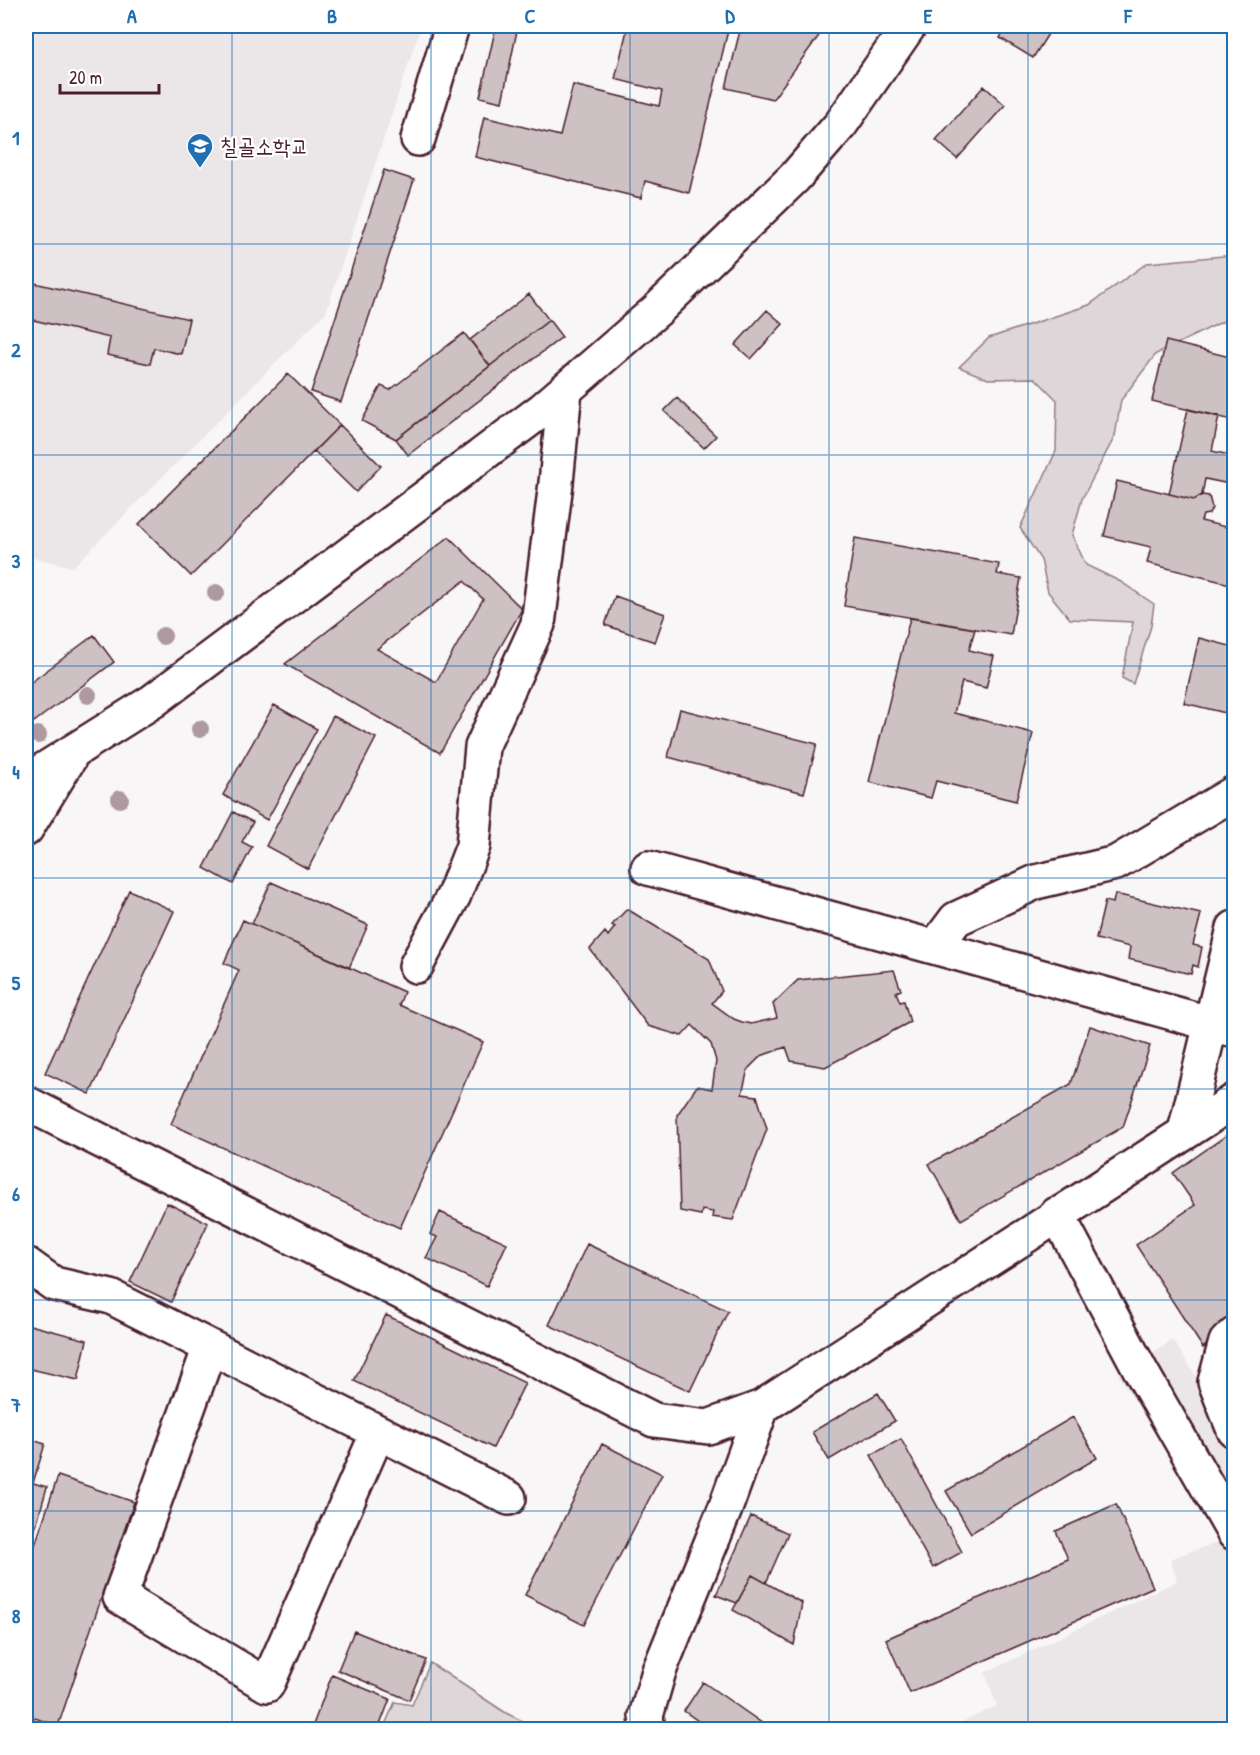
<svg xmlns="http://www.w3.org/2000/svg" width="1260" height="1755" viewBox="0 0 1260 1755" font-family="'Patrick Hand','Poor Story',sans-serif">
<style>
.built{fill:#ebe6e8}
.green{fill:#ded6d9;stroke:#947a82;stroke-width:1.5}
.building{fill:#cdc1c4;stroke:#4a1f2b;stroke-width:1.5;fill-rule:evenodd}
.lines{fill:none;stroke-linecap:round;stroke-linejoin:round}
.minor-casing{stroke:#4a1f2b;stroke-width:38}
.minor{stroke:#fff;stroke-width:33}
.tree{fill:#ad999e}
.grid{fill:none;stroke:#1f6fb2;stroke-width:1.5;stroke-opacity:0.55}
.labels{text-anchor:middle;stroke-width:4.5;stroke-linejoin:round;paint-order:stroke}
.poi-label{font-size:22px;fill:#4a1f2b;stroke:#fff;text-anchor:start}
.neatline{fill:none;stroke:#1f6fb2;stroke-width:2}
.grid-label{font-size:20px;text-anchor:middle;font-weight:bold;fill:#1f6fb2}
</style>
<rect width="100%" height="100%" fill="#f8f6f7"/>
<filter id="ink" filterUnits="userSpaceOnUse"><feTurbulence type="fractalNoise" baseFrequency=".0167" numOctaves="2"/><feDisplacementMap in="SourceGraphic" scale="12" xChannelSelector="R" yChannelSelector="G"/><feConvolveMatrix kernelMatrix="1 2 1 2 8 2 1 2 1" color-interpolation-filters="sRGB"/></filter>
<g filter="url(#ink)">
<path class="built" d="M 26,26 L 421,26 L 326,312 L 73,567 L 26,556 Z
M 1173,1340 L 1234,1437 L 1234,1729 L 945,1730 L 997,1706 L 985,1673 L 1177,1581 L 1170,1559 L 1221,1541 L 1118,1374 Z"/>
<path class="green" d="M 1234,255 L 1234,316 L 1156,354 L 1121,400 L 1115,436 L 1082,499 L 1072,535 L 1086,565 L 1121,582 L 1154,604 L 1151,626 L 1133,684 L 1122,678 L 1133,622 L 1070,619 L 1048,592 L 1041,560 L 1020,528 L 1056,451 L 1057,400 L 1035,378 L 988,379 L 959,367 L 989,338 L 1089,305 L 1147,263 Z
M 430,1663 L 506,1713 L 539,1729 L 383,1729 L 395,1702 L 412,1705 Z"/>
<path class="building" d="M 496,26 L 518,26 L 502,102 L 480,97 Z
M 628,26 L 729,26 L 689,193 L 645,181 L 641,198 L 475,157 L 484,117 L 560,136 L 573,85 L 659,106 L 662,91 L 615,79 Z
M 741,26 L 826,26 L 773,99 L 726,88 Z
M 1007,26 L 1053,26 L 1033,58 L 1000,38 Z
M 984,86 L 1005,105 L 957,159 L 936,140 Z
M 384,170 L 414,180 L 341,402 L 311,392 Z
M 26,281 L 189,319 L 181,354 L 154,348 L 150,364 L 107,355 L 110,338 L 29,319 L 26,332 Z
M 529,294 L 549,320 L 490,366 L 470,340 Z
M 767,310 L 783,324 L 751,359 L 735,345 Z
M 549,320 L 562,337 L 408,455 L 396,439 Z
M 464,333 L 490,366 L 396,439 L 362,421 L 381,386 L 390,390 Z
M 1166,341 L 1234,358 L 1232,420 L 1152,401 Z
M 288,374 L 340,425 L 191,576 L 139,524 Z
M 677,398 L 716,436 L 704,448 L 664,411 Z
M 1188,409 L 1219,416 L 1212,451 L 1234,456 L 1234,485 L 1205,479 L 1202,495 L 1194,500 L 1169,494 Z
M 340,425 L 381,466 L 356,492 L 314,451 Z
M 1117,481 L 1194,500 L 1202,495 L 1209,496 L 1212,508 L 1209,514 L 1203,515 L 1201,521 L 1234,529 L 1234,604 L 1229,603 L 1234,585 L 1147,563 L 1151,547 L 1104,536 Z
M 449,537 L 522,609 L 440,753 L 285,664 ZM 464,581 L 483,599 L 436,682 L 377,649 Z
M 855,538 L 999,564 L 997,574 L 1021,578 L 1011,635 L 844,606 Z
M 615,596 L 665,614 L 655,642 L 605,625 Z
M 910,618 L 975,629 L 969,650 L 994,656 L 986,688 L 962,682 L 954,713 L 1033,733 L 1016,801 L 936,781 L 931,798 L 869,782 Z
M 94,635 L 114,662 L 34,722 L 26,710 L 26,686 Z
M 1199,638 L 1234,647 L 1234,715 L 1184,703 Z
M 274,705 L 317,729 L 267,820 L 223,795 Z
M 680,709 L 817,744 L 804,793 L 668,757 Z
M 333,716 L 376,738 L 308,869 L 266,846 Z
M 233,812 L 253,822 L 242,842 L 252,847 L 233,884 L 204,868 Z
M 271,882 L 368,925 L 349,968 L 252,924 Z
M 129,890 L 174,911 L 90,1094 L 45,1073 Z
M 1115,894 L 1201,914 L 1193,945 L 1202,947 L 1198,967 L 1193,965 L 1191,974 L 1128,959 L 1130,947 L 1096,939 L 1105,901 L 1113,903 Z
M 627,909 L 709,959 L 722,991 L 712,1003 L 734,1019 L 742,1022 L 751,1024 L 777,1018 L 773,1004 L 798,980 L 894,970 L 901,990 L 896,992 L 900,1002 L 904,1001 L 910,1022 L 825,1067 L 791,1061 L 786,1047 L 761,1056 L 748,1069 L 742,1094 L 757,1096 L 767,1129 L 733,1220 L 712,1217 L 713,1212 L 702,1210 L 701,1215 L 680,1211 L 677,1115 L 697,1086 L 712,1089 L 716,1061 L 711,1044 L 692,1025 L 682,1036 L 648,1026 L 590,949 L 605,932 L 608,936 L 615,927 L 612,925 Z
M 243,920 L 404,992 L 399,1005 L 483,1042 L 400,1228 L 171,1124 L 239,970 L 224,963 Z
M 1090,1026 L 1150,1046 L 1123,1127 L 961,1220 L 929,1164 L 1071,1084 Z
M 1234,1130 L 1234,1319 L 1203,1348 L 1136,1245 L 1195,1205 L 1173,1173 Z
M 167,1203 L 208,1223 L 171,1302 L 130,1282 Z
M 440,1212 L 507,1243 L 487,1286 L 426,1258 L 437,1237 L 430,1234 Z
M 587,1244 L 728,1311 L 690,1391 L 549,1325 Z
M 386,1315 L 525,1383 L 493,1448 L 354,1381 Z
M 26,1324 L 87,1340 L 78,1380 L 26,1368 Z
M 878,1393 L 895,1421 L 829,1460 L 812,1432 Z
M 1073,1417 L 1097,1458 L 971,1533 L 946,1491 Z
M 26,1438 L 45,1444 L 33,1483 L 47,1487 L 26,1561 Z
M 901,1439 L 962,1552 L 933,1568 L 871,1455 Z
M 602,1444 L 662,1474 L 584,1625 L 525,1595 Z
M 58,1476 L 134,1502 L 58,1726 L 26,1715 L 26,1572 Z
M 1116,1504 L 1153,1587 L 910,1693 L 886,1639 L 1068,1559 L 1056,1531 Z
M 751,1516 L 788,1533 L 766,1583 L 752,1575 L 737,1603 L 716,1595 Z
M 752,1575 L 802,1603 L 794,1645 L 733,1610 Z
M 354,1631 L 426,1660 L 409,1700 L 338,1670 Z
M 332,1675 L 390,1699 L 378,1730 L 311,1730 Z
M 703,1682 L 772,1730 L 711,1730 L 684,1711 Z"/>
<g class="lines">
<g class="minor-casing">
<path id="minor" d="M 418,139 L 452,26
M 26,781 L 153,701 L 542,410 L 656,311 L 795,177 L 841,124 L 909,26
M 26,829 L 69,759
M 648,868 L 1234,1030
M 935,947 L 956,919 L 1036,882 L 1116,863 L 1234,793
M 416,966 L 454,895 L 473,846 L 482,747 L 538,624 L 556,483 L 565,390
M 26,1103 L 654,1420 L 708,1427 L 762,1407 L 1234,1101
M 1185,1131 L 1234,928
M 1057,1214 L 1142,1373 L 1234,1533
M 26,1264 L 54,1284 L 111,1297 L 509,1498
M 1234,1335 L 1226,1342 L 1215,1382 L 1234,1430
M 210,1347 L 120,1597 L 267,1685 L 378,1432
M 648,1730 L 646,1716 L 659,1671 L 725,1509 L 762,1407"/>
</g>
<use href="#minor" class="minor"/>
</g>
<g class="tree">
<circle cx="216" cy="593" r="9"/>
<circle cx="163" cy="636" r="9"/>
<circle cx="88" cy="695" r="9"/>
<circle cx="200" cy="729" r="9"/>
<circle cx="38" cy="735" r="9"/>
<circle cx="120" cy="799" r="9"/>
</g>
</g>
<path class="grid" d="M 232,26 L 232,1730M 431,26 L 431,1730M 630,26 L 630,1730M 829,26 L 829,1730M 1028,26 L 1028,1730M 26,244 L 1234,244M 26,455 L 1234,455M 26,666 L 1234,666M 26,878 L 1234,878M 26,1089 L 1234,1089M 26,1300 L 1234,1300M 26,1511 L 1234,1511"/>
<defs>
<g id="school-pin" transform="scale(1.35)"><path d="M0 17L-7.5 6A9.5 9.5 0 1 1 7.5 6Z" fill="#1f6fb2" stroke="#fff"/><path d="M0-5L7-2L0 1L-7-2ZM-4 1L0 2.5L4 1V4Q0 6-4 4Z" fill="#fff"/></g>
</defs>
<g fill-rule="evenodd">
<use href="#school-pin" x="200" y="146"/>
</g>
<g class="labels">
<g class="poi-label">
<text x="220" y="154">칠골소학교</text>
</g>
</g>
<rect width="1260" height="1755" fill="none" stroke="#fff" stroke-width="66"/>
<path d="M60 84v9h99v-9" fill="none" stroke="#4a1f2b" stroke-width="3"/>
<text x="69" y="84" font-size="18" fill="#4a1f2b" stroke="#ffffff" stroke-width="4.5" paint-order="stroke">20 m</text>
<rect x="33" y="33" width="1194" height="1689" class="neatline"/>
<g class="grid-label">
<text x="132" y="23">A</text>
<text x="332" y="23">B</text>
<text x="530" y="23">C</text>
<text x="730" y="23">D</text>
<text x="928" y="23">E</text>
<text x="1128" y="23">F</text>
<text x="16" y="145">1</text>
<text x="16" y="357">2</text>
<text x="16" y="568">3</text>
<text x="16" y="779">4</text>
<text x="16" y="990">5</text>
<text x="16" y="1201">6</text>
<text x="16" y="1412">7</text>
<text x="16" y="1623">8</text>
</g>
</svg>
